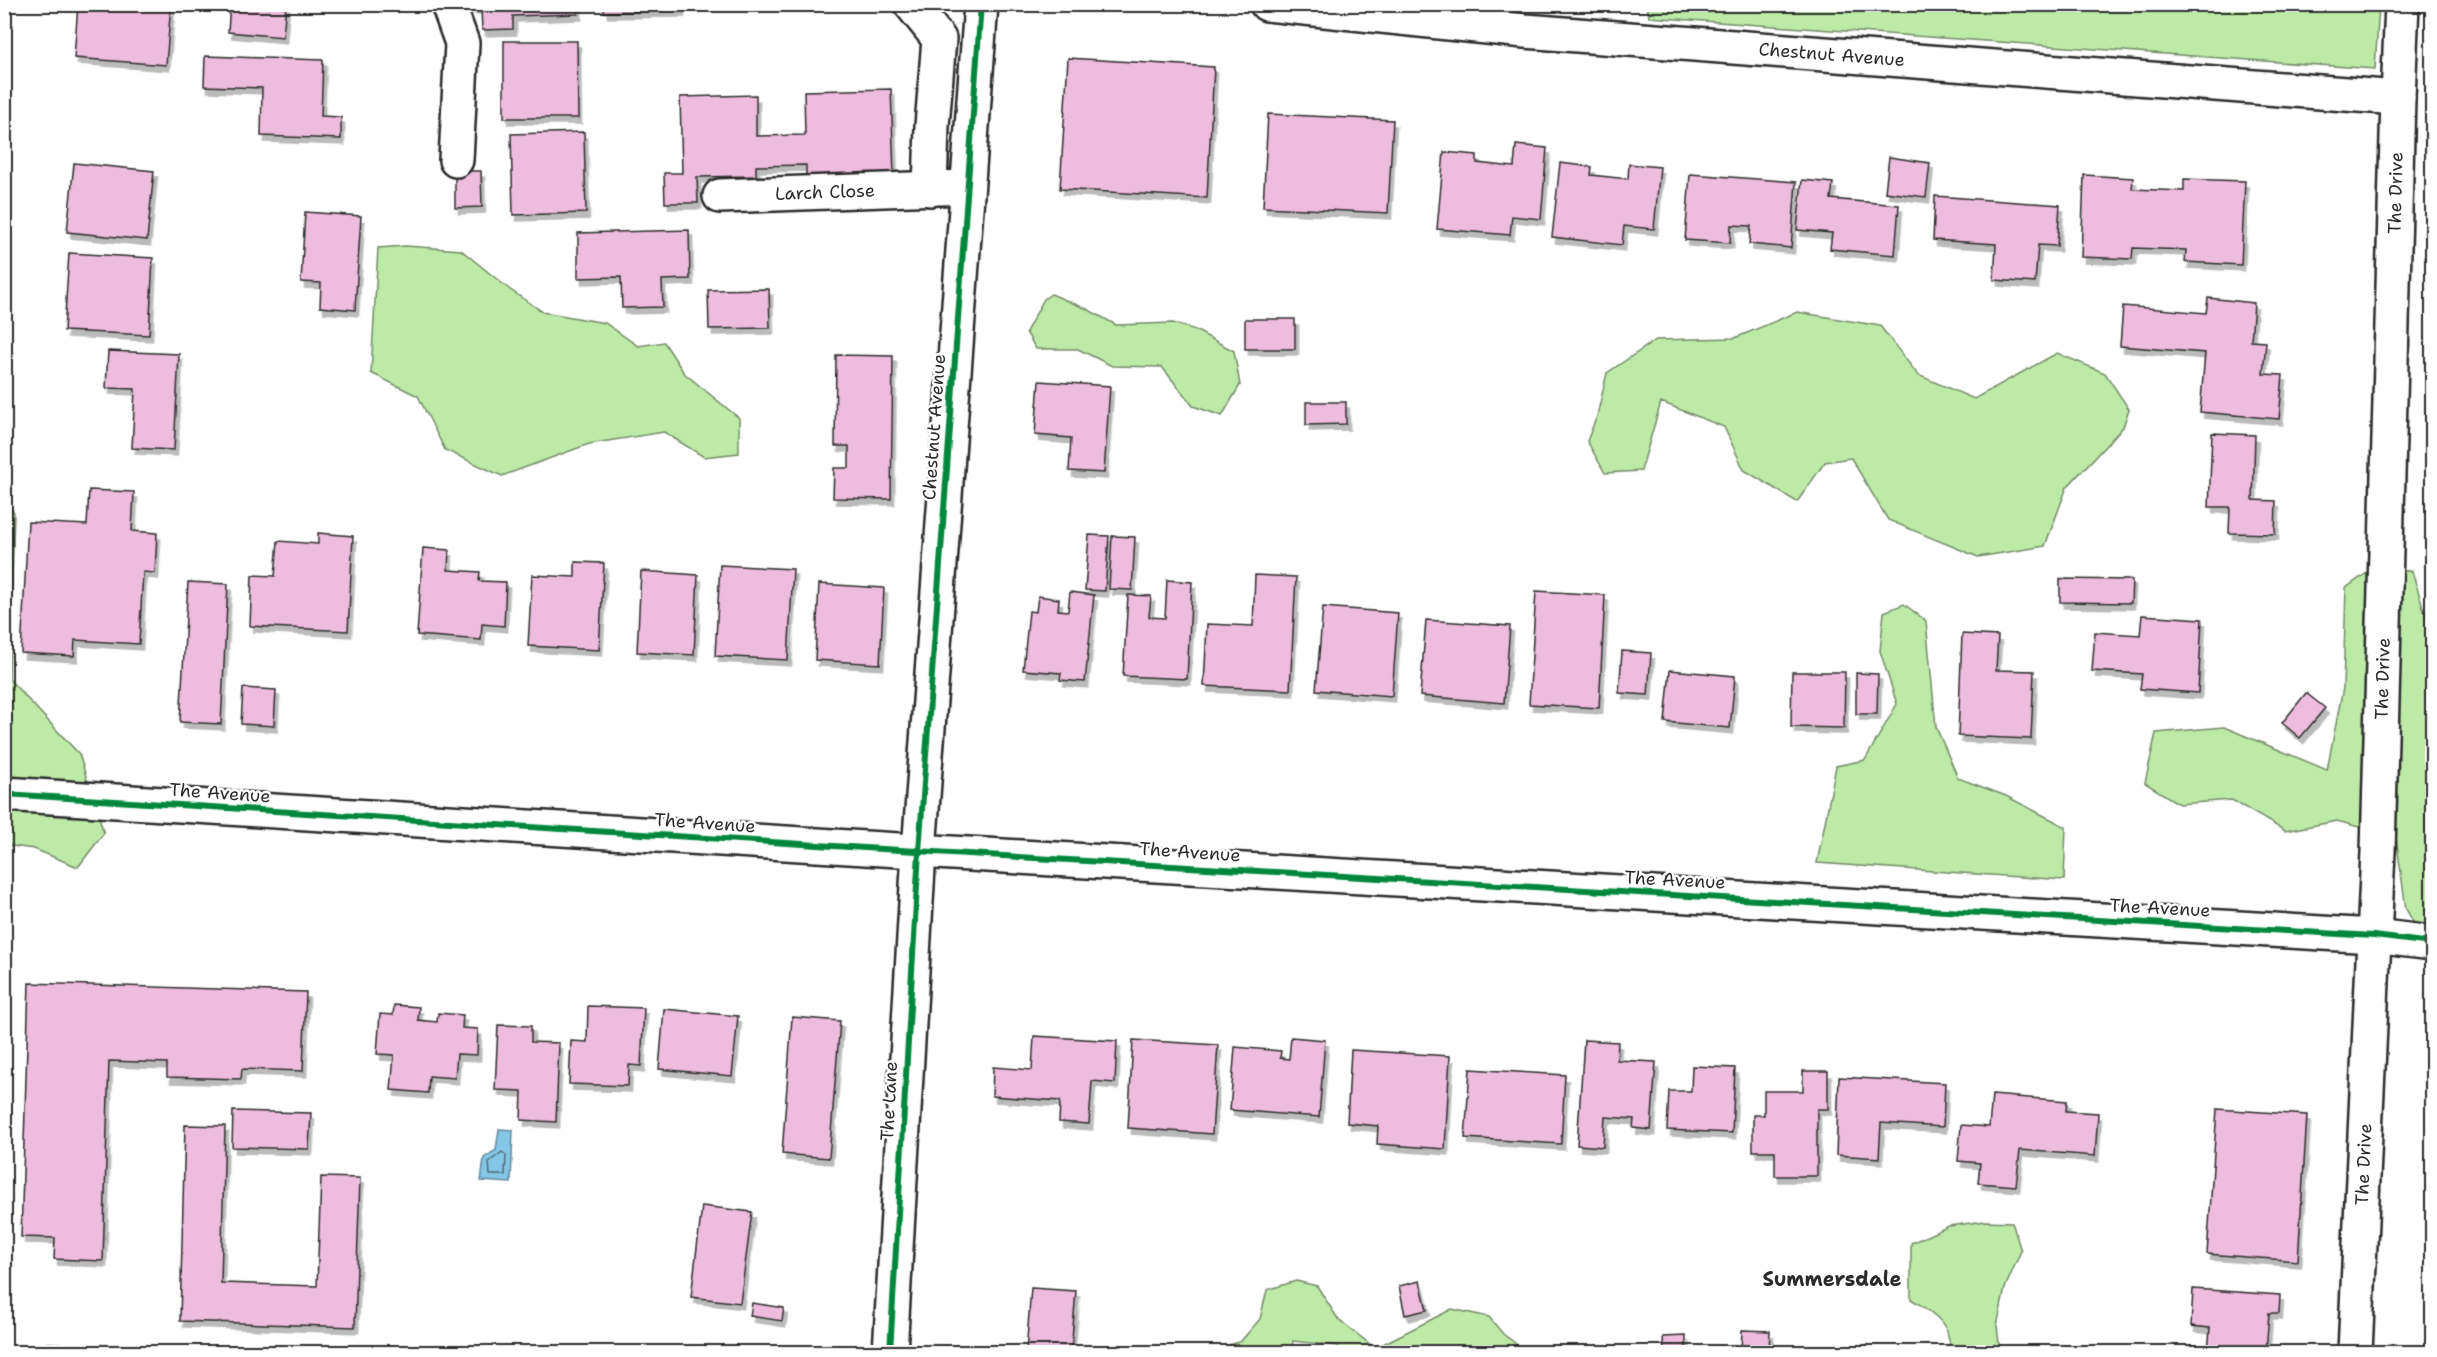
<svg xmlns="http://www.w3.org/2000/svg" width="2437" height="1357" viewBox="0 0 2437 1357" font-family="'Shantell Sans',sans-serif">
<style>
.green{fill:#bdeaa7;stroke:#748a69;stroke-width:1.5}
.water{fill:#85c6e6;stroke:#61889b;stroke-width:1.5}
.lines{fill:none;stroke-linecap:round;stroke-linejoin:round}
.shore{stroke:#4f6976;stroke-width:1.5}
.building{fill:#eebcdc;stroke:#2b2b2b;stroke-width:1.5;filter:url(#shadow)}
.minor-casing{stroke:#2b2b2b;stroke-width:38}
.minor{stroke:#fff;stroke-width:33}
.cycleway-casing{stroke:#fff;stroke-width:10}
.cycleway{stroke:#00873e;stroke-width:6}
.labels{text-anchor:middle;stroke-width:5;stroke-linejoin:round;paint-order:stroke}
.street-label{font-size:18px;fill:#2b2b2b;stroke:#fff}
.neighbourhood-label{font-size:20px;font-weight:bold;fill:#2b2b2b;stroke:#fff}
</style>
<defs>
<filter id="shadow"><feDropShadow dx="3.5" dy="6" stdDeviation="0" flood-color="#0004"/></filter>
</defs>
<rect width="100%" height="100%" fill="#fff"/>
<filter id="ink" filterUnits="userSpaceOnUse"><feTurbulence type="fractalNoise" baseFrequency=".0167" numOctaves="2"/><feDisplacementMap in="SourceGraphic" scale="12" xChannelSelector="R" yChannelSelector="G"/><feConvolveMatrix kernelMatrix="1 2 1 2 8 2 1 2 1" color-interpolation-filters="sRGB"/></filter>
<g filter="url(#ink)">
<path class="green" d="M 1647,5 L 1647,4 L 2379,5 L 2375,69 L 1649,17 Z
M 406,246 L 461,250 L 509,289 L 543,312 L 605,323 L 638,346 L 664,342 L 684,373 L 739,418 L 739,453 L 704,457 L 664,432 L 589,444 L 502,476 L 445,450 L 418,396 L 371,373 L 378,248 Z
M 1051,294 L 1087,309 L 1116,325 L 1173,323 L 1195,330 L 1234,351 L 1240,385 L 1222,416 L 1193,406 L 1162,367 L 1112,366 L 1078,349 L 1036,349 L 1026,332 L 1044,299 Z
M 1797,312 L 1880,326 L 1918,375 L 1974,399 L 2057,353 L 2105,373 L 2129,409 L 2123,427 L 2067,487 L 2045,546 L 1978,557 L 1888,520 L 1851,458 L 1825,462 L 1797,502 L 1744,470 L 1724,427 L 1661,402 L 1641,471 L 1605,473 L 1587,441 L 1597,416 L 1607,373 L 1656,340 L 1735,338 Z
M 4,502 L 14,512 L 9,679 L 79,754 L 104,833 L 78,867 L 34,849 L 5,845 Z
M 2371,570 L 2412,571 L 2432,636 L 2432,821 L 2429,834 L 2432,838 L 2432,956 L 2406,909 L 2396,837 L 2337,821 L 2285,831 L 2232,800 L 2179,804 L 2145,783 L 2156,733 L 2224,727 L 2327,770 L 2343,688 L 2346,588 Z
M 1904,604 L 1926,621 L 1936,727 L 1958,778 L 2006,796 L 2066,827 L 2064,880 L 1817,863 L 1836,766 L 1865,760 L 1897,704 L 1880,651 L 1884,612 Z
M 1985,1221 L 2012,1222 L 2021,1251 L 2005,1288 L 1997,1326 L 2000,1352 L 1950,1352 C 1951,1322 1934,1314 1911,1299 L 1911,1243 L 1949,1226 Z
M 1296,1281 L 1317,1286 L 1338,1319 L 1375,1348 L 1452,1309 L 1489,1317 L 1503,1334 L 1527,1352 L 1338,1352 L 1338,1346 L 1293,1341 L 1291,1352 L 1209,1352 L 1241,1341 L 1260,1319 L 1267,1290 Z"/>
<path class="water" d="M 499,1129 L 513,1130 L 511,1183 L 481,1181 L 484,1158 L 496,1150 Z"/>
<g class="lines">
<path class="shore" d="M 502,1152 L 506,1155 L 505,1175 L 490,1175 L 489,1162 Z"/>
</g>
<path class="building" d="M 78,4 L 171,4 L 166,65 L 74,58 Z
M 230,4 L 286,4 L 283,37 L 228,32 Z
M 470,4 L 578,4 L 578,14 L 513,16 L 513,29 L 482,30 L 481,8 L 470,8 Z
M 603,4 L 681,4 L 681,11 L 604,12 Z
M 504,41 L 577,41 L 578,118 L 504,118 Z
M 205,56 L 323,60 L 321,116 L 341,117 L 341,139 L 261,136 L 262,88 L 204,86 Z
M 1068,58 L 1214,67 L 1207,198 L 1060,189 Z
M 891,89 L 894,176 L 806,178 L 806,165 L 756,166 L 756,176 L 697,177 L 698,203 L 665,203 L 664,173 L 682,173 L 680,97 L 756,95 L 756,136 L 805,135 L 804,91 Z
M 1268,114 L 1393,120 L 1388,213 L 1263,207 Z
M 584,132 L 586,213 L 513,215 L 511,134 Z
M 1516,145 L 1547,148 L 1541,219 L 1512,216 L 1510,235 L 1437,229 L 1444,152 L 1477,155 L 1477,163 L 1514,167 Z
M 1889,157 L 1930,163 L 1926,197 L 1885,192 Z
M 74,163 L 154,171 L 147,240 L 67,232 Z
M 1560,163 L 1592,167 L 1591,175 L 1628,179 L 1629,164 L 1660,167 L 1654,229 L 1624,226 L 1622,245 L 1552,237 Z
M 455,171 L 481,171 L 482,207 L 455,208 Z
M 1690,174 L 1796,182 L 1791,248 L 1749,244 L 1751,226 L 1731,225 L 1730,243 L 1685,240 Z
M 2084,175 L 2133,178 L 2132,189 L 2184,191 L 2184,179 L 2245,181 L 2241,265 L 2185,262 L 2186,250 L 2133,248 L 2132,259 L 2081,257 Z
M 1802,180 L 1833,183 L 1831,199 L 1899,205 L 1895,255 L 1830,249 L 1832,233 L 1797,230 Z
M 1935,196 L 2060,205 L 2057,246 L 2038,245 L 2035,283 L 1994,280 L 1996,244 L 1933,240 Z
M 305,212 L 361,216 L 355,310 L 320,307 L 321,283 L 301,282 Z
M 689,230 L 690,279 L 662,280 L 663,307 L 622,308 L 621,277 L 578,278 L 578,233 Z
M 69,253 L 153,258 L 149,335 L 64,331 Z
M 769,289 L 770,328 L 709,329 L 708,290 Z
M 2208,298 L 2254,303 L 2251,341 L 2266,342 L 2263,374 L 2283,375 L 2279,419 L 2200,412 L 2205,353 L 2120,346 L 2123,306 L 2206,313 Z
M 1245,319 L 1295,319 L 1295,349 L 1245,349 Z
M 108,351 L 179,354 L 174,450 L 132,448 L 135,389 L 106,388 Z
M 836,355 L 893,356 L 891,499 L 833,498 L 834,468 L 849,468 L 849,446 L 835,446 Z
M 1039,381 L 1110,386 L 1104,473 L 1069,471 L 1071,438 L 1035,435 Z
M 1306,402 L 1346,402 L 1346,424 L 1306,425 Z
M 2212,433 L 2255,435 L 2253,500 L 2276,501 L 2275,534 L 2229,533 L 2230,507 L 2209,507 Z
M 89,490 L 134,492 L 132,531 L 157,533 L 155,573 L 143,572 L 139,644 L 75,640 L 74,656 L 21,653 L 28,522 L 87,525 Z
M 318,533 L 353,536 L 348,631 L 250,626 L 252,575 L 275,576 L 278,541 L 318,544 Z
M 1089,535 L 1109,536 L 1105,591 L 1085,590 Z
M 1112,536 L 1135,537 L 1132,590 L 1109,589 Z
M 423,548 L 449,550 L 448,570 L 480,572 L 479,581 L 506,582 L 504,626 L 482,624 L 481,640 L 417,635 Z
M 575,562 L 604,563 L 599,650 L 528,646 L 532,575 L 575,577 Z
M 720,565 L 793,569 L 788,660 L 715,656 Z
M 641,571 L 698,575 L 694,655 L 637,652 Z
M 1255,575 L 1296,577 L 1290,690 L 1204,686 L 1207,624 L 1253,626 Z
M 2060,579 L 2132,580 L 2131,603 L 2060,602 Z
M 1167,580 L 1192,582 L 1187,679 L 1123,676 L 1128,595 L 1151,596 L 1149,617 L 1165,618 Z
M 188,582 L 228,584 L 221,724 L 180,722 Z
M 819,584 L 884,588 L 880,664 L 815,660 Z
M 1536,591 L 1605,595 L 1599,708 L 1529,704 Z
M 1070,592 L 1094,595 L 1085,682 L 1060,680 L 1061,673 L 1023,670 L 1029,611 L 1036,612 L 1038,596 L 1059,599 L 1058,610 L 1068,611 Z
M 1323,607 L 1398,613 L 1392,696 L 1316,690 Z
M 2142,615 L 2202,619 L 2198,693 L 2140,689 L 2142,674 L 2092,671 L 2095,632 L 2140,635 Z
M 1426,620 L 1510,626 L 1504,703 L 1420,696 Z
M 1962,634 L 1998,636 L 1996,670 L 2034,671 L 2031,739 L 1958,736 Z
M 1622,651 L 1651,653 L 1648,695 L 1619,693 Z
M 1670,670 L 1735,676 L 1730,728 L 1665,722 Z
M 1792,672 L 1845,672 L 1844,728 L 1791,727 Z
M 1856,673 L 1878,674 L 1877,714 L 1856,714 Z
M 243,688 L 276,690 L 274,726 L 241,724 Z
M 2306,693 L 2325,708 L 2300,738 L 2282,723 Z
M 29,983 L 306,992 L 303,1071 L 242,1069 L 241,1079 L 167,1077 L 167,1063 L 109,1061 L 103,1261 L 54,1259 L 55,1238 L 21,1237 Z
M 394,1005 L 419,1007 L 418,1020 L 437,1022 L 438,1013 L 463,1015 L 462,1028 L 478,1029 L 477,1055 L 457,1054 L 455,1078 L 429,1076 L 428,1093 L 391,1090 L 394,1055 L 377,1054 L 380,1014 L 393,1015 Z
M 588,1006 L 644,1008 L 641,1066 L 629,1065 L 628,1086 L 569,1084 L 571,1041 L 587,1042 Z
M 664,1009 L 738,1016 L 732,1076 L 659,1069 Z
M 792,1017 L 840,1021 L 829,1158 L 782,1154 Z
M 498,1025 L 531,1026 L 531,1042 L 559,1043 L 556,1122 L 521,1120 L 522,1091 L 495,1090 Z
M 1034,1036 L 1117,1041 L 1115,1083 L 1092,1081 L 1089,1124 L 1059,1122 L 1060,1101 L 992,1096 L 993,1067 L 1032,1070 Z
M 1291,1037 L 1325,1040 L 1319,1117 L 1230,1110 L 1235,1047 L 1281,1051 L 1280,1058 L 1289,1059 Z
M 1133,1040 L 1218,1045 L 1212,1134 L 1128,1128 Z
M 1584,1040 L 1618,1042 L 1617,1060 L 1656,1062 L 1651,1130 L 1633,1128 L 1634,1119 L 1605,1117 L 1603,1147 L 1577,1145 Z
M 1351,1050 L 1450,1056 L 1445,1149 L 1377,1144 L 1378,1126 L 1347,1123 Z
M 1692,1066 L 1735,1068 L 1732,1133 L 1667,1130 L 1669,1091 L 1691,1091 Z
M 1470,1069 L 1565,1075 L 1561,1144 L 1465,1138 Z
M 1803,1071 L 1828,1071 L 1828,1109 L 1817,1109 L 1817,1176 L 1775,1176 L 1775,1151 L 1753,1151 L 1753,1115 L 1764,1115 L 1764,1091 L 1803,1091 Z
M 1839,1077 L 1945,1083 L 1943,1127 L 1881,1123 L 1879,1158 L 1836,1155 Z
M 1992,1095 L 2067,1101 L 2066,1111 L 2098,1113 L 2095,1156 L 2020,1150 L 2016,1186 L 1978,1183 L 1980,1163 L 1958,1161 L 1961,1125 L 1989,1127 Z
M 2217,1109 L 2307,1115 L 2298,1261 L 2207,1254 Z
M 233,1111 L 311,1113 L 309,1149 L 232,1147 Z
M 185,1125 L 225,1126 L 221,1283 L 317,1286 L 321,1177 L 360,1178 L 355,1327 L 180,1321 Z
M 702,1206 L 752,1212 L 740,1303 L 691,1297 Z
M 1420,1281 L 1427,1310 L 1405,1315 L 1399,1286 Z
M 1031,1288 L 1076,1291 L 1071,1352 L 1026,1352 Z
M 2193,1289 L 2280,1295 L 2279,1313 L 2269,1313 L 2266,1352 L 2208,1352 L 2210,1328 L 2191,1326 Z
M 752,1303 L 784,1308 L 782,1321 L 750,1316 Z
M 1742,1330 L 1770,1331 L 1769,1352 L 1741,1352 Z
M 1686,1336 L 1686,1352 L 1664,1352 L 1663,1337 Z
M 47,1343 L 114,1346 L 114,1352 L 47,1352 Z"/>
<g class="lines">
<g class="minor-casing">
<g id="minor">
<path d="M 448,4 L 462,43 L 456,160"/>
<path d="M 911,4 L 939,39 L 932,126 L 930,189"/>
<path id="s1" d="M 1267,4 L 1525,31 L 2398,98"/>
<path id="s2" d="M 720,196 L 966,187"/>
<path d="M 4,794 L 865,848 L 2374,936 L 2432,943"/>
<path d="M 890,1352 L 919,851 L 981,4"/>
<path id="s3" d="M 2355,1352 L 2378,852 L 2398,98 L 2402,4"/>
</g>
</g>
<use href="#minor" class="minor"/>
<g class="cycleway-casing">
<path id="cycleway" d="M 4,794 L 865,848 L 2374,936 L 2432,943
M 890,1352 L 919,851 L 981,4"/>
</g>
<use href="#cycleway" class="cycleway"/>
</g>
</g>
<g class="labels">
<g class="street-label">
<text dy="6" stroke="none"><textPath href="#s1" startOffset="567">Chestnut Avenue</textPath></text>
<text dy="6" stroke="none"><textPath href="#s2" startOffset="105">Larch Close</textPath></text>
<text dy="6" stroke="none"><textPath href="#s3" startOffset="1160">The Drive</textPath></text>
<text transform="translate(934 427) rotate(-86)" y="6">Chestnut Avenue</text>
<text dy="6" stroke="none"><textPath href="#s3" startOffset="674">The Drive</textPath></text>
<text transform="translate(220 793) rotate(4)" y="6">The Avenue</text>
<text transform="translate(705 823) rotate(4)" y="6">The Avenue</text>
<text transform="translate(1190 852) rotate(4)" y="6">The Avenue</text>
<text transform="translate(1675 880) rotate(3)" y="6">The Avenue</text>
<text transform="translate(2160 908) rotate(3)" y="6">The Avenue</text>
<text transform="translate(889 1101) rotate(-87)" y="6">The Lane</text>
<text dy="6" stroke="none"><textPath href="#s3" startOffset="188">The Drive</textPath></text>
</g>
<g class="neighbourhood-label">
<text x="1832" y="1286">Summersdale</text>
</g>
</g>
<rect width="2437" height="1357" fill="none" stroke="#fff" stroke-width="24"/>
<rect x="12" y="12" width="2413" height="1333" fill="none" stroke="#2b2b2b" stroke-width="2" filter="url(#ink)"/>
</svg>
